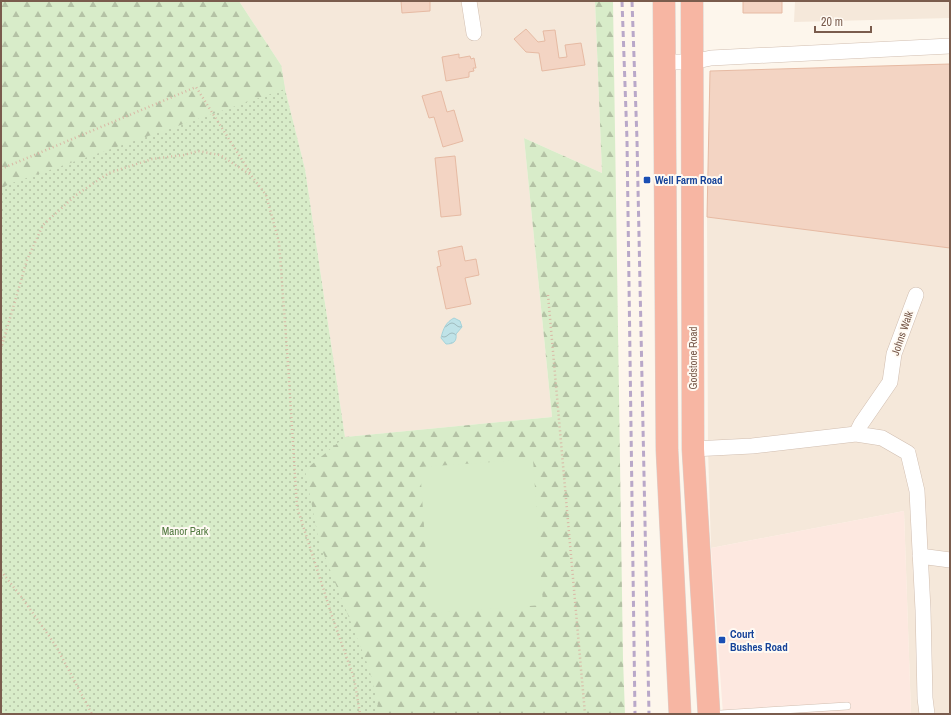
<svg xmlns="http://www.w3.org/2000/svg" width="951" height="715" viewBox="0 0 951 715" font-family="'Archivo Narrow',sans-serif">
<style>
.residential{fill:#f5e8da}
.commercial{fill:#fde8e0}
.grass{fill:url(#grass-dots)}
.forest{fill:url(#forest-firs)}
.pitch{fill:#d8ecc9}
.water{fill:url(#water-waves);stroke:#a5d3da}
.building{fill:#f3d4c3;stroke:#e6baa3}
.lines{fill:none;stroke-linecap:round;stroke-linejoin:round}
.lane-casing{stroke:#d1beb0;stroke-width:8}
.street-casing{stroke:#d1beb0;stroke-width:16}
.highway-casing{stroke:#dad1cd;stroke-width:23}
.path{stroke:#d9b7a5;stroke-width:2.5;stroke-dasharray:1 3;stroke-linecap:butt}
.lane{stroke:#fff;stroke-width:7}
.street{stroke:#fff;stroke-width:15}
.highway{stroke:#f7b6a3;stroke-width:22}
.rail{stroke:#b9a8c9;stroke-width:3;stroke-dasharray:6 4;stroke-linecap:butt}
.transit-dot{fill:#1a4fb4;stroke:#fffaf3;stroke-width:1.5}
.labels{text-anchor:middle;stroke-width:4;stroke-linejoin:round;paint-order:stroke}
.transit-label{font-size:11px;font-weight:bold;fill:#164399;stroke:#fffaf3;text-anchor:start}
.street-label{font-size:11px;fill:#7a5c4d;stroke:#fffaf3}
.park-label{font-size:11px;fill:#537a41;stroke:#fffaf3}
</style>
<defs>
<pattern id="grass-dots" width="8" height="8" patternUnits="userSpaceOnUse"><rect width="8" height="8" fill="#d8ecc9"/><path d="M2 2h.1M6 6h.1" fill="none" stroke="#b4c2a5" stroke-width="1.8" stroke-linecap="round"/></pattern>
<pattern id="forest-firs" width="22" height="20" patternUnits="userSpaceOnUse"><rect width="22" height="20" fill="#d8ecc9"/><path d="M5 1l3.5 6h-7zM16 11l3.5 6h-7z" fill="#b4c2a5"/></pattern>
<pattern id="water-waves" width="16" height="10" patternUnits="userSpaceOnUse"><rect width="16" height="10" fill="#bfe3e8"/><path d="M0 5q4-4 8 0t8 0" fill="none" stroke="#a0bbbe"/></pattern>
</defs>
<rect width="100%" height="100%" fill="#fdf6ec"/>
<path class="residential" d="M 239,1 L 595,1 L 602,173 L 524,138 L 552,417 L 345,437 L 305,169 L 285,89 L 281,65 Z
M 795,1 L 950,1 L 950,18 L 794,22 Z
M 950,66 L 950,714 L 911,714 L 904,511 L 711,548 L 708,449 L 707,217 Z"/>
<path class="commercial" d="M 904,511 L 911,714 L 723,714 L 711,548 Z"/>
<path class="grass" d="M 281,65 L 285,89 L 305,169 L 345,437 L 421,632 L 568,714 L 1,714 L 1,131 L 180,70 Z"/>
<path class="forest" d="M 1,1 L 239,1 L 281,65 L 285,89 L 9,184 L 1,189 Z
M 595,1 L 613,1 L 623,659 L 625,714 L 380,714 L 369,668 L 319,542 L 305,470 L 345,437 L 552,417 L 524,138 L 602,173 Z"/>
<path class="pitch" d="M 533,459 L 543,605 L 430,613 L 420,467 Z"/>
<path class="water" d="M 454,318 L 460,321 L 462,327 L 456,334 C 457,342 453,344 446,344 L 441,338 C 443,329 446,322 454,318 Z"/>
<path class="building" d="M 401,1 L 430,1 L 430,11 L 402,13 Z
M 743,1 L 782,1 L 782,13 L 743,13 Z
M 526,29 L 538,42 L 545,41 L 543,31 L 555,30 L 559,58 L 567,57 L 565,45 L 581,43 L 585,65 L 542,71 L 539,53 L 526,52 L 514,39 Z
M 459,54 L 459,58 L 470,56 L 471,59 L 474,58 L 476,68 L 473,68 L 474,71 L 469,72 L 469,77 L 446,81 L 442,57 Z
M 950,64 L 950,248 L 707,217 L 710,71 Z
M 441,91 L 447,112 L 454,110 L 463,141 L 443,147 L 434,117 L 429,118 L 422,96 Z
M 455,156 L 461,215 L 441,217 L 435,158 Z
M 462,246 L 465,261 L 476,259 L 479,275 L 465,278 L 471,304 L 446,309 L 437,267 L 441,266 L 438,251 Z"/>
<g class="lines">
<g class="lane-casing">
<path id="lane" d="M 720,714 L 847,706"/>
</g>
<g class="street-casing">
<path id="street" d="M 469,1 L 474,33
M 664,62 L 692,62 L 711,58 L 950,46
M 856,434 L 861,424 L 890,382 L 894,354 L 916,295
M 693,449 L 752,446 L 856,434 L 882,438 L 908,453 L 917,491 L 923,610 L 925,698 L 927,714
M 920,556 L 950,560"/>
</g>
<g class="highway-casing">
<path id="highway" d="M 664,1 L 667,450 L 680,714
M 692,1 L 693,449 L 709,714"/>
</g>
<path class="path" d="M 1,169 L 196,87 L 251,174
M 548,295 L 585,714
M 1,349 L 27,260 L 43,225 L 76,195 L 109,173 L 152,159 L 184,155 L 198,151 L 220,155 L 251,175 L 266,195 L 279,242 L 288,364 L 297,507 L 333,619 L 354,678 L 360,714
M 1,571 L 23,599 L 56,646 L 92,714"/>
<use href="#lane" class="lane"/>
<use href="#street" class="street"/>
<use href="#highway" class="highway"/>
<path class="rail" d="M 622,1 L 627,140 L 635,714
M 632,1 L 637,140 L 649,714"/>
</g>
<g class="transit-dot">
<rect x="643" y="176" width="8" height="8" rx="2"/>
<rect x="718" y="636" width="8" height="8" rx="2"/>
</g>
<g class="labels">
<g class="transit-label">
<text x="655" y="184">Well Farm Road</text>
<text x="730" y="638">Court<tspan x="730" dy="13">Bushes Road</tspan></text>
</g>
<g class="street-label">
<text transform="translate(902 333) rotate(-71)" y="4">Johns Walk</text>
<text transform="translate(693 358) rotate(-90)" y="4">Godstone Road</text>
</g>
<g class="park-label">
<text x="185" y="535">Manor Park</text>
</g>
</g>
<rect width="951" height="715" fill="none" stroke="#7a5c4d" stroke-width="4"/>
<path d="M815 26v6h56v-6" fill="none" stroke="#7a5c4d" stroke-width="2"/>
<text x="821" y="26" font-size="12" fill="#7a5c4d" stroke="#fffaf3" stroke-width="3" paint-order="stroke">20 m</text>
</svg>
